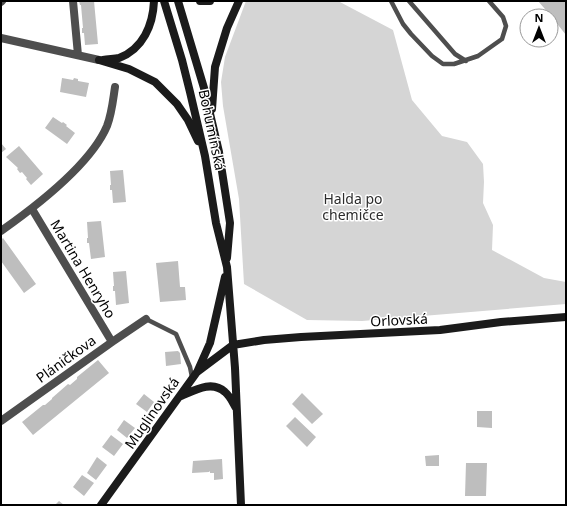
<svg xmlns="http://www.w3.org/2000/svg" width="567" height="506" viewBox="0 0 567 506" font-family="'Noto Sans',sans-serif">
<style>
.green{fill:#d5d5d5}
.building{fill:#bebebe}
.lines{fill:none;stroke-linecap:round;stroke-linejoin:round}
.lane{stroke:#4e4e4e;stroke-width:4.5}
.street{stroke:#4e4e4e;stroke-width:8}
.secondary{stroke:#1b1b1b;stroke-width:8}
.labels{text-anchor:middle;stroke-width:3;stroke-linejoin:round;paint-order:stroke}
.street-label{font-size:14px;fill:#000;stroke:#fff}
.park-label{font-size:14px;fill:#2c2c2c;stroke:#fff}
</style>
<rect width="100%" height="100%" fill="#fff"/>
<path class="green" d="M 246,1 L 338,1 L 393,30 L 412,100 L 442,136 L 467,142 L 483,164 L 484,182 L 483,203 L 493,225 L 492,250 L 544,278 L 566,282 L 566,304 L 362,321 L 307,320 L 244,284 L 239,199 L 223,106 L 221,82 L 225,57 Z"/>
<path class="building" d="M 79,1 L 94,1 L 98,44 L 85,45 L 84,33 L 82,33 L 82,28 L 83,28 L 81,5 L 80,5 Z
M 538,1 L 566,1 L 566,35 L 551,16 Z
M 62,78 L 73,80 L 74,78 L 78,79 L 78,81 L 89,83 L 86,97 L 60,92 Z
M 53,117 L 62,123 L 63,122 L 67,125 L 66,126 L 75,133 L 67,144 L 45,128 Z
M 1,143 L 6,149 L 1,153 Z
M 19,146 L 43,174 L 31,185 L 26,179 L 27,178 L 22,172 L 20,173 L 17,169 L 18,168 L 6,157 Z
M 123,170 L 126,202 L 113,203 L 112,190 L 110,190 L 110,185 L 111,185 L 110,171 Z
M 101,221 L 105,257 L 91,259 L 89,243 L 87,243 L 87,238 L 88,238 L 87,222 Z
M 3,238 L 36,284 L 24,293 L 1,261 L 1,240 Z
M 178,261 L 180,287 L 185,287 L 186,300 L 160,302 L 156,263 Z
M 126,271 L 129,303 L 116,305 L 115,291 L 113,291 L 113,286 L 114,286 L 113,272 Z
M 178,351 L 180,353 L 181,364 L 166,366 L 165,352 Z
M 98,360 L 109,373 L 33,435 L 22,422 L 43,405 L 45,405 L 52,399 L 52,398 L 68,384 L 70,385 L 77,379 L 77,377 Z
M 302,393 L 323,414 L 312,424 L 292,404 Z
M 144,394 L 154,402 L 147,412 L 136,404 Z
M 477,411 L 492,411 L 492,428 L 477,427 Z
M 295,417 L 316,437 L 307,447 L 286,426 Z
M 124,420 L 135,428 L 127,438 L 117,430 Z
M 111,435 L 123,444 L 114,456 L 102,447 Z
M 439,455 L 439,466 L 426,466 L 425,456 Z
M 97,457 L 107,465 L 96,480 L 87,473 Z
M 222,459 L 223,479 L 214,480 L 214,473 L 210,473 L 210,471 L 209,472 L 192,473 L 193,461 Z
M 466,463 L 487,463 L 486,496 L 465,496 Z
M 82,475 L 94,483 L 84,496 L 73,487 Z
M 59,501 L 64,505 L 55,505 Z"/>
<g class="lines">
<path class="lane" d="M 391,1 L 403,24 L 411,34 L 432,56 L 443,64 L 454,64 L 478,56 L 502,39 L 506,26 L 503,17 L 489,1
M 409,1 L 455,54 L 466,61
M 146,319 L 176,334 L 190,367 L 192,377"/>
<path class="street" d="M 73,1 L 78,55
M 1,2 L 2,1
M 1,38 L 99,60
M 32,209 L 112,342
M 1,231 C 35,207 91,164 107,126 C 112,113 113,100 115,87
M 1,421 L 112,342 L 146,319"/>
<path class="secondary" d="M 164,1 L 182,60 L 190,92 L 205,156 L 216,223 L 227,267 L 235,368 L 241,505
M 178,1 L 204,88 L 219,152 L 230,223 L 227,258
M 200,1 L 210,1
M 99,60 L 129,69 L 155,82 L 177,104 L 188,120 L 198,141
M 103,60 C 108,59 114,59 119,58 C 143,49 153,25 154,1
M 212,109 L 215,67 L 227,28 L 239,1
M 198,370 L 210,343 L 225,277
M 181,396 C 195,390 212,380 225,392 C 230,396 233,403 236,408
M 101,505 L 197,372 L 233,345 L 264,340 L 301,337 L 440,330 L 501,322 L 566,317"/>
</g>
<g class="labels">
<g class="street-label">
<text transform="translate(212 130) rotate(78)" y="5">Bohumínská</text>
<text transform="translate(83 269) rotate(59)" y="5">Martina Henryho</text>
<text transform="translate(399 320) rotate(-3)" y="5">Orlovská</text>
<text transform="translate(66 359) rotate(-36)" y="5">Pláničkova</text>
<text transform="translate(152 413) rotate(-55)" y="5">Muglinovská</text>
</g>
<g class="park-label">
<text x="353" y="204">Halda po<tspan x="353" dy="16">chemičce</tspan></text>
</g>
</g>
<rect width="567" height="506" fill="none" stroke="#000000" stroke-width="4"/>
<g transform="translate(539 28)"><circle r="19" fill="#ffffff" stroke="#999999"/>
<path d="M0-3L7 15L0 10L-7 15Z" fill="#000000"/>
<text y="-6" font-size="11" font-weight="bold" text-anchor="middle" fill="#000000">N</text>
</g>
</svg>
